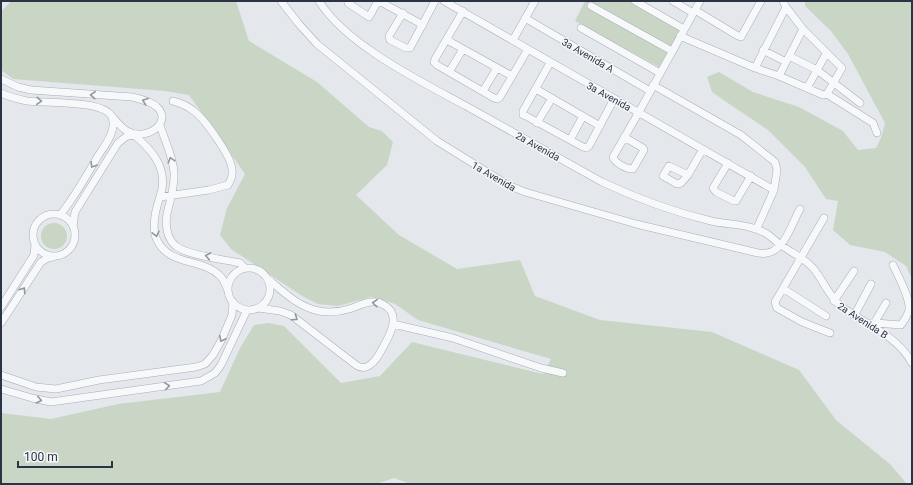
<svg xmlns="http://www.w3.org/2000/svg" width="913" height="485" viewBox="0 0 913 485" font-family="Roboto,sans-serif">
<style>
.green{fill:#c9d6c5}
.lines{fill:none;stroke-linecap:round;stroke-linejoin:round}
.street-casing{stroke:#a9aeb7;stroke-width:8}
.street{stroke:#f7f8fa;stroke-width:7}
.oneway{stroke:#9196a0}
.labels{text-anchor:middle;stroke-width:3;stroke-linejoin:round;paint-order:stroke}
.street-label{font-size:10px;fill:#2b3445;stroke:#f4f6f9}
</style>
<rect width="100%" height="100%" fill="#e4e7ec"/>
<path class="green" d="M 11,1 L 236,1 L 249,41 L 317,82 L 369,127 L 382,131 L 393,142 L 387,165 L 356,195 L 399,235 L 457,269 L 520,260 L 535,296 L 600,320 L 712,332 L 799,370 L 836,420 L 891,465 L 907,484 L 411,484 L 394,478 L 376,484 L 1,484 L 1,413 L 51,419 L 118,404 L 220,392 L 240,348 L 254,325 L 269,323 L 284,326 L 341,383 L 380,376 L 412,342 L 543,374 L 551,359 L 418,320 L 395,304 L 371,297 L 338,306 L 318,304 L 302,296 L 231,249 L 220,235 L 227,208 L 245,174 L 189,95 L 165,91 L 13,79 L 1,70 L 1,12 Z
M 585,1 L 643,1 L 683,25 L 659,67 L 575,21 Z
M 805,1 L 912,1 L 912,279 L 906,266 L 885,252 L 850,245 L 833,230 L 838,201 L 826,199 L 805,167 L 768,130 L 725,101 L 712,92 L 707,77 L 719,72 L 753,92 L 799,107 L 843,131 L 858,150 L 876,148 L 881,138 L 885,123 L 848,54 L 831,31 L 805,6 Z
M41 236a13 13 0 1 1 26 0a13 13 0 1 1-26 0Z"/>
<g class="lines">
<g class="street-casing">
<path id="street" d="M 281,1 L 298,23 L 317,44 L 437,141 L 508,185 L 525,192 L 636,224 L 758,253 C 761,253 764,254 767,253 C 785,250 792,223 800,209
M 319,1 C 346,45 422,82 466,106 C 512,132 557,157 602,182 C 636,198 674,212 711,221 C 729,225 751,224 767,234 C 772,237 776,242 781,245 C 792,253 804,258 813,268 C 824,281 828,296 842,307 C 866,325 897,335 912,363
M 348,1 L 348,3 L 369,17 L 378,1
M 379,1 L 423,25
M 444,1 L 774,190
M 635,1 L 684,29
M 673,1 L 693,13
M 783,1 L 786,7 L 803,29 L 842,68 L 827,94
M 591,6 L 672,51
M 695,10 L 738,36 L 741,37 L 761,1
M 463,11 L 435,59 L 434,62 L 437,65 L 494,98 L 497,99 L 500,97 L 528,49
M 403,13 L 389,36 L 390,40 L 406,48 L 410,48 L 435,1
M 525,18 L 650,91
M 581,28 L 660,73
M 680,36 L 755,68 L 779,76 L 823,95 L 827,94 L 873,123 L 877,133
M 447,40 L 512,76
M 513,40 L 535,1
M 763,50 L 786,62
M 789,56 L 817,70 L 860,103
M 550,63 L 523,111 L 523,115 L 526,116 L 583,147 L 586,148 L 589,146 L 614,99
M 755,68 L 786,7
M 449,72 L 463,49
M 779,76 L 803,29
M 1,79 L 18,87 L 31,90 L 132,97 C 140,99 151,101 157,107 C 173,122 147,142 127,131 C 120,127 115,119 109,113
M 653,85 L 741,135 L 775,162 L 777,170 L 774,190 L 757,228
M 807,88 L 826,54
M 536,89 L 600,126
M 483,91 L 497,68
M 1,93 C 9,97 18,99 27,101 C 44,103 105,100 112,117 C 117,131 105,145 98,156 C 86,176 75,197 60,215
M 537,123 L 552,98
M 160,125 C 164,139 173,156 174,172 C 175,187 170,200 167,214 C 165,225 167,239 176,246 C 187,255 220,259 235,262 L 240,263 L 245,268
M 134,135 C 151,149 166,166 162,189 C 160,198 156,207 155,216 C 154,223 153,233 157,240 C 169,266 201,258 219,275 C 224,279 226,285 228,291
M 624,137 L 643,148 L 644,150 L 633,169 C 626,169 615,163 613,157 L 639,112 L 700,1
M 570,140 L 583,116
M 728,163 L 713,188 L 716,192 L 734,201 L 736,201 L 751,176
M 688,175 L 669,166 L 663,176 L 677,184 L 681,183 L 688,175 L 703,149
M 160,197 L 209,190 L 228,185 C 231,180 233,175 232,170 C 232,157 205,120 195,112 C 189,107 181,103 173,101
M33 235a21 21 0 1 1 42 0a21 21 0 1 1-42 0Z
M 824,218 L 775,302 L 777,308 L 802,322 L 830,333
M 73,226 L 75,212 L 118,143 L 127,136 L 136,135
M228 289a21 21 0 1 1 42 0a21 21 0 1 1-42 0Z
M 784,289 L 826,316
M 834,301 L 854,271
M 1,307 L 34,255 L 35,244
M 258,308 L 280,311 L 291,315 L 356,365 C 367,373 376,360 381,351 C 388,338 403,315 384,305 C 381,303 376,301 372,302 C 364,302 357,307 349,309 C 339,312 329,313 319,311 C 298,307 284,292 268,279
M 854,316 L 871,284
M 1,323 L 41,262 L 48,258 L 53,257
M 875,323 L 901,325 C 904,321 907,316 909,311 C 911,299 898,276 893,265
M 393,324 L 453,338 L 541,368 L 563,373
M 873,325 L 886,303
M 1,375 L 36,387 L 56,389 L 99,380 L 196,367 L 205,364 L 213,355 L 221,341 L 232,315 L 233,302
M 1,389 L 32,398 L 51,402 L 201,381 L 215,373 L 221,365 L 247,310"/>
</g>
<use href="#street" class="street"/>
</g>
<defs><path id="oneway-chevron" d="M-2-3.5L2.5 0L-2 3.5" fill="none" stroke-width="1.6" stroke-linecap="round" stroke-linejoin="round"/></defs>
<g class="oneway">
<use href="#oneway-chevron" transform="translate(93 95) rotate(-176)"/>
<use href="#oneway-chevron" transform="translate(39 101) rotate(4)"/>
<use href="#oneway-chevron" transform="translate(145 101) rotate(-160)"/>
<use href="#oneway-chevron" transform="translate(171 160) rotate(-106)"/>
<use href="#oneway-chevron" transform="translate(93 165) rotate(122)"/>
<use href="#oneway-chevron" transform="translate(156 234) rotate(77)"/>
<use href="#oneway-chevron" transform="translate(208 256) rotate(-169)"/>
<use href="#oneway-chevron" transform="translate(23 290) rotate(-56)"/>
<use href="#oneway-chevron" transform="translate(375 303) rotate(-175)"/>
<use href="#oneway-chevron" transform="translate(295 318) rotate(34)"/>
<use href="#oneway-chevron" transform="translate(222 339) rotate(117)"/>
<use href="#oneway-chevron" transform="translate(167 386) rotate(-8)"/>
<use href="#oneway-chevron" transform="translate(39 400) rotate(12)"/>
</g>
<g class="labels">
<g class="street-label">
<text transform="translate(588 55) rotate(30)" y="4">3a Avenida A</text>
<text transform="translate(609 96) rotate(29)" y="4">3a Avenida</text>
<text transform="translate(538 146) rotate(29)" y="4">2a Avenida</text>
<text transform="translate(494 176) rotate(30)" y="4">1a Avenida</text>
<text transform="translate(863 320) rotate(33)" y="4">2a Avenida B</text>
</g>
</g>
<rect width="913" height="485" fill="none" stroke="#2b3445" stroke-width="4"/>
<path d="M18 461v6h94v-6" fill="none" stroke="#2b3445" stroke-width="2"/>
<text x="24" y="461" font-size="12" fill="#2b3445" stroke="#f4f6f9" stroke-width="3" paint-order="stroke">100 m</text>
</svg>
